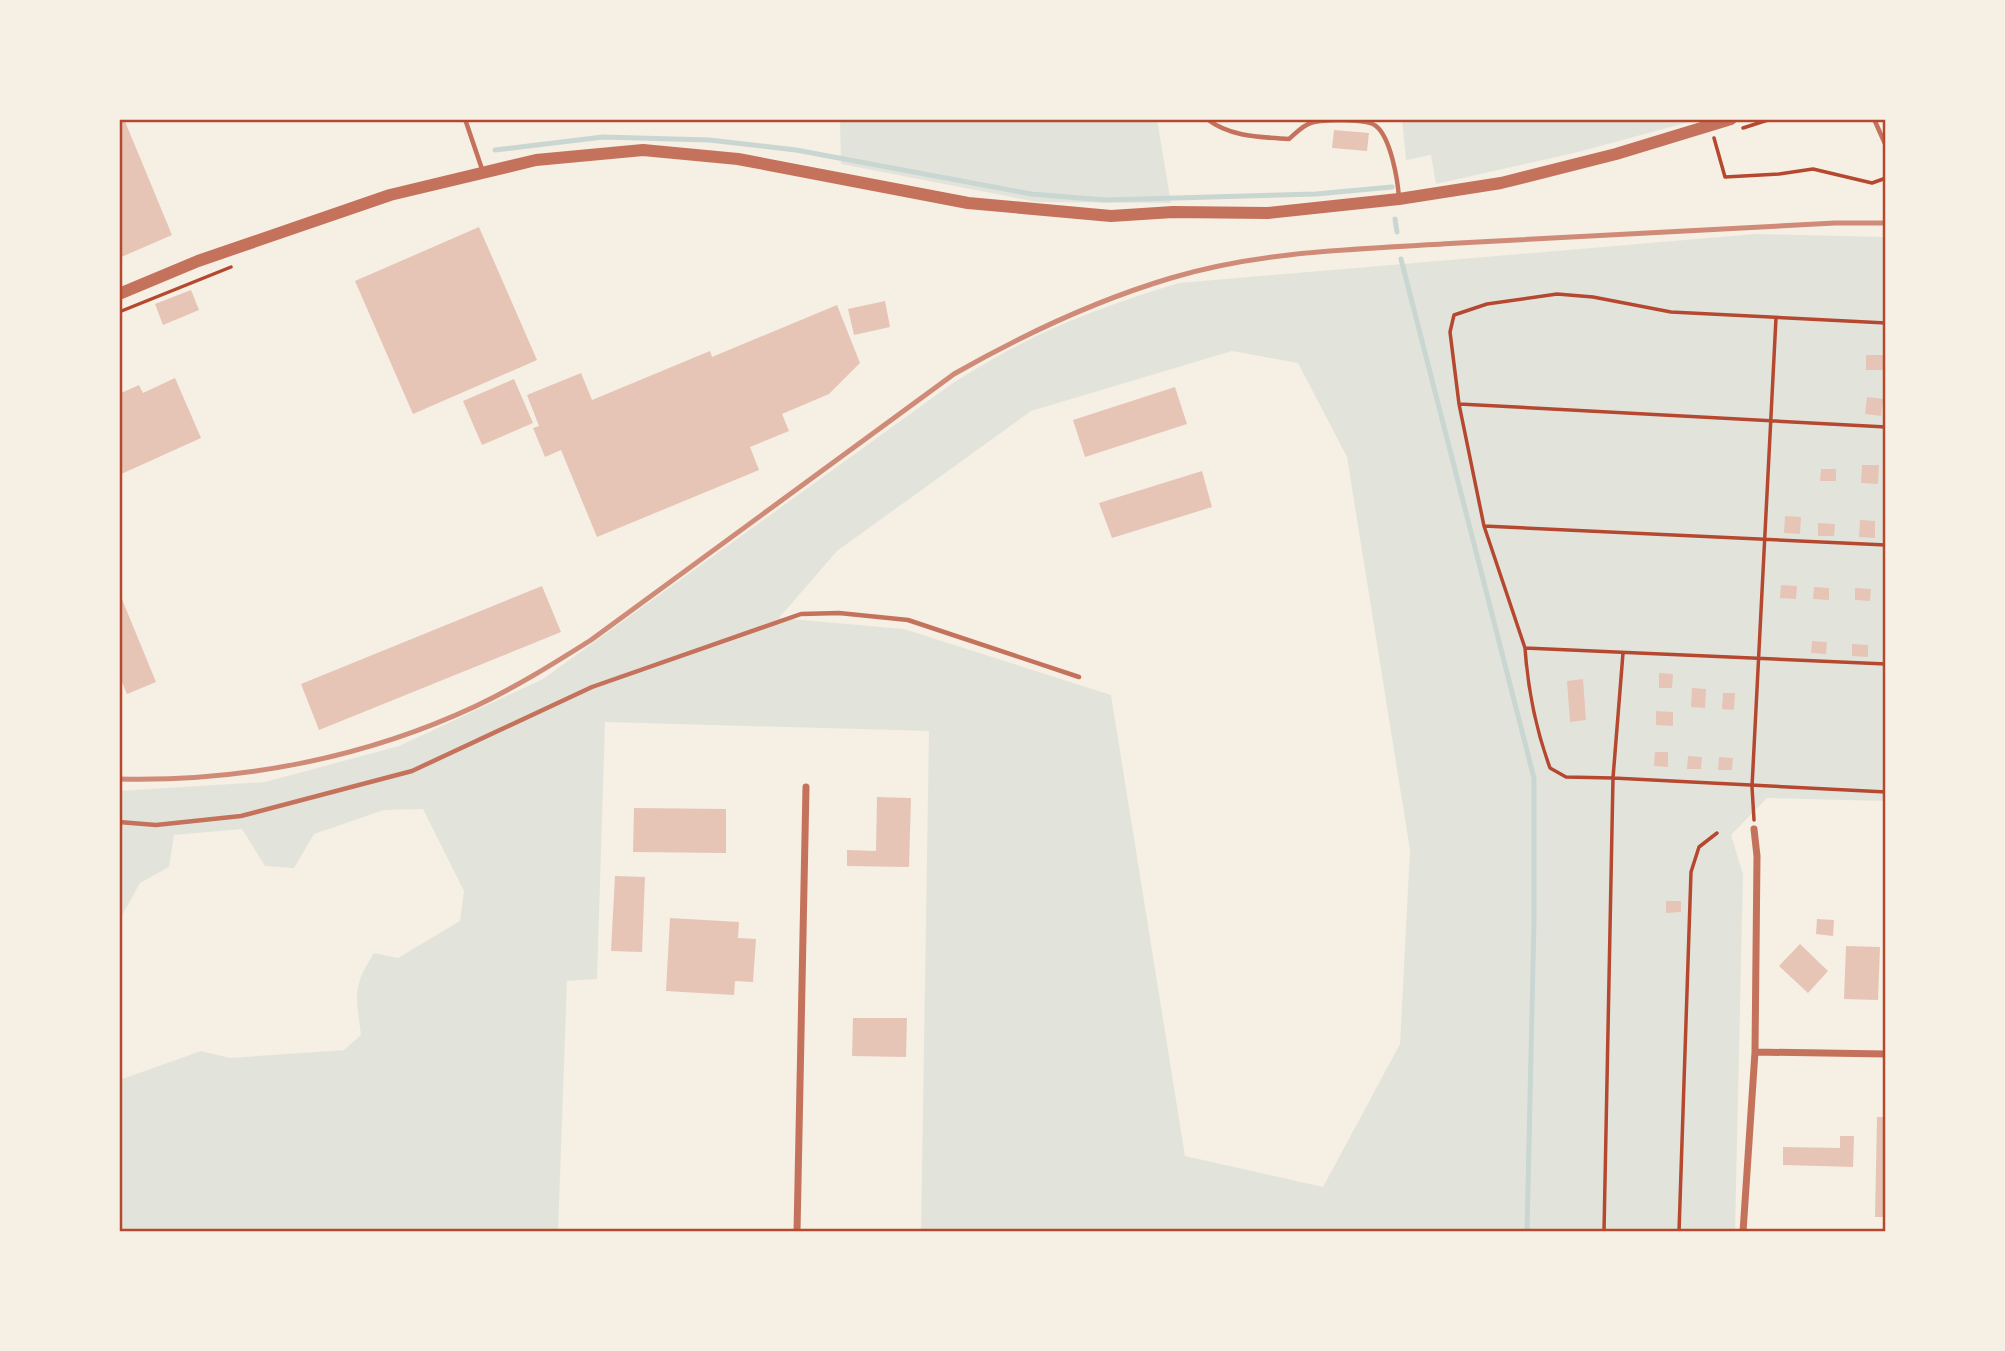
<svg xmlns="http://www.w3.org/2000/svg" width="2005" height="1351" viewBox="0 0 2005 1351" font-family="Lato,sans-serif">
<style>
.green{fill:#e2e4dc;fill-rule:evenodd}
.lines{fill:none;stroke-linecap:round;stroke-linejoin:round}
.stream{stroke:#c9d6d2;stroke-width:5}
.building{fill:#e6c5b7}
.path{stroke:#b5482f;stroke-width:3.5}
.service{stroke:#c5725c;stroke-width:4.5}
.minor{stroke:#c5725c;stroke-width:7}
.tertiary{stroke:#c5725c;stroke-width:12}
.rail{stroke:#cf8b77;stroke-width:5}
.neatline{fill:none;stroke:#b5482f;stroke-width:2.5}
</style>
<rect width="100%" height="100%" fill="#f6efe4"/>
<path class="green" d="M 840,119 L 1157,119 L 1171,203 L 1037,202 L 841,164 Z
M 1402,119 L 1700,119 L 1578,152 L 1436,184 L 1431,155 L 1406,160 Z
M 1755,234 L 1886,237 L 1886,801 L 1767,798 L 1731,835 L 1743,874 L 1735,1232 L 921,1232 L 929,731 L 605,722 L 597,979 L 567,981 L 558,1232 L 119,1232 L 119,1080 L 201,1051 L 230,1058 L 344,1050 L 361,1035 C 356,996 352,987 374,953 L 398,958 L 460,921 L 464,891 L 423,809 L 384,810 L 314,834 L 294,868 L 265,866 L 242,829 L 174,835 L 169,867 L 140,883 L 119,921 L 119,791 L 265,782 L 399,746 L 543,679 L 953,383 C 971,372 990,360 1009,350 C 1062,321 1120,301 1179,283 ZM 1232,351 L 1298,363 L 1347,457 L 1410,850 L 1400,1044 L 1323,1187 L 1185,1156 L 1111,695 L 904,629 L 779,618 L 837,551 L 1031,411 Z"/>
<g class="lines">
<path class="stream" d="M 495,150 L 603,137 L 709,140 L 796,150 L 1031,194 L 1105,200 L 1316,194 L 1392,187
M 1395,219 L 1397,232
M 1401,259 L 1534,778 L 1534,921 L 1527,1232"/>
</g>
<path class="building" d="M 119,119 L 124,119 L 172,235 L 119,258 Z
M 1334,130 L 1369,133 L 1367,151 L 1332,148 Z
M 479,227 L 537,360 L 413,414 L 355,281 Z
M 191,290 L 199,310 L 163,325 L 155,304 Z
M 885,301 L 890,327 L 854,335 L 848,309 Z
M 837,305 L 860,363 L 829,394 L 782,414 L 789,431 L 750,447 L 759,470 L 597,537 L 561,450 L 545,457 L 533,428 L 539,426 L 527,395 L 581,373 L 592,400 L 710,351 L 712,357 Z
M 1866,355 L 1884,355 L 1884,370 L 1866,370 Z
M 175,378 L 201,438 L 119,475 L 119,394 L 139,385 L 143,393 Z
M 514,379 L 533,423 L 482,445 L 463,401 Z
M 1175,387 L 1187,424 L 1085,457 L 1073,420 Z
M 1867,397 L 1883,399 L 1881,416 L 1865,414 Z
M 1862,465 L 1879,465 L 1878,484 L 1861,483 Z
M 1821,469 L 1836,469 L 1836,481 L 1820,481 Z
M 1202,471 L 1212,507 L 1112,538 L 1099,503 Z
M 1785,516 L 1801,517 L 1800,534 L 1784,533 Z
M 1860,520 L 1875,521 L 1875,538 L 1859,537 Z
M 1818,523 L 1835,524 L 1834,536 L 1818,536 Z
M 1781,585 L 1797,586 L 1796,599 L 1780,598 Z
M 542,586 L 561,632 L 319,730 L 301,684 Z
M 1814,587 L 1829,588 L 1829,600 L 1813,599 Z
M 1855,588 L 1871,589 L 1870,601 L 1855,600 Z
M 119,592 L 156,682 L 127,694 L 119,675 Z
M 1812,641 L 1827,642 L 1826,654 L 1811,653 Z
M 1852,644 L 1868,645 L 1868,657 L 1852,656 Z
M 1659,673 L 1673,674 L 1672,688 L 1659,688 Z
M 1583,679 L 1586,720 L 1570,722 L 1567,681 Z
M 1692,688 L 1706,689 L 1705,708 L 1691,707 Z
M 1723,693 L 1735,693 L 1734,710 L 1722,709 Z
M 1656,711 L 1673,712 L 1673,726 L 1656,725 Z
M 1655,752 L 1668,752 L 1668,767 L 1654,766 Z
M 1688,756 L 1702,757 L 1701,769 L 1687,769 Z
M 1719,757 L 1733,758 L 1732,770 L 1718,770 Z
M 877,797 L 911,798 L 909,867 L 847,866 L 847,850 L 876,851 Z
M 634,808 L 726,809 L 726,853 L 633,852 Z
M 615,876 L 645,877 L 642,952 L 611,951 Z
M 1666,901 L 1681,901 L 1681,912 L 1666,913 Z
M 670,918 L 739,922 L 738,938 L 756,939 L 753,982 L 735,981 L 734,995 L 666,991 Z
M 1817,919 L 1834,920 L 1833,936 L 1816,934 Z
M 1800,944 L 1828,971 L 1808,993 L 1779,966 Z
M 1846,946 L 1880,947 L 1878,1000 L 1844,999 Z
M 853,1018 L 907,1018 L 906,1057 L 852,1056 Z
M 1877,1117 L 1886,1117 L 1886,1217 L 1875,1217 Z
M 1840,1136 L 1854,1136 L 1853,1167 L 1783,1165 L 1783,1147 L 1840,1148 Z"/>
<g class="lines">
<path class="path" d="M 1743,128 L 1771,119
M 1714,138 L 1725,177 L 1779,174 L 1813,169 L 1872,183 L 1886,178
M 119,312 L 231,267
M 1459,404 L 1886,427
M 1484,526 L 1886,545
M 1525,648 L 1484,526 L 1459,404 L 1450,332 L 1454,315 L 1487,304 L 1557,294 L 1593,297 L 1671,312 L 1886,323
M 1623,653 L 1613,778 L 1566,777 L 1550,768 C 1535,727 1528,691 1525,648 L 1886,664
M 1754,820 L 1752,787 L 1776,318
M 1604,1232 L 1613,778 L 1886,792
M 1679,1232 L 1691,872 L 1699,847 L 1717,833"/>
<path class="service" d="M 465,119 L 483,172
M 1207,119 C 1230,137 1260,137 1289,139 C 1295,134 1303,125 1311,123 C 1321,119 1368,119 1376,126 C 1391,138 1398,181 1399,199
M 1874,119 L 1886,146
M 119,822 L 156,825 L 241,816 L 412,771 L 592,687 L 801,614 L 839,613 L 908,620 L 1079,677"/>
<path class="minor" d="M 1754,829 L 1757,856 L 1755,1052
M 797,1232 L 806,787
M 1743,1232 L 1755,1052 L 1886,1054"/>
<path class="tertiary" d="M 119,294 L 198,261 L 390,195 L 536,160 L 643,150 L 738,159 L 968,203 L 1111,216 L 1173,212 L 1268,213 L 1399,199 L 1501,183 L 1616,154 L 1731,119"/>
<path class="rail" d="M 119,779 C 241,782 365,758 476,706 C 516,687 553,664 591,640 L 954,374 C 1024,334 1094,301 1171,278 C 1264,250 1364,249 1459,243 C 1585,236 1710,229 1835,223 L 1886,223"/>
</g>
<rect width="2005" height="1351" fill="none" stroke="#f6efe4" stroke-width="242"/>
<rect x="121" y="121" width="1763" height="1109" class="neatline"/>
</svg>
